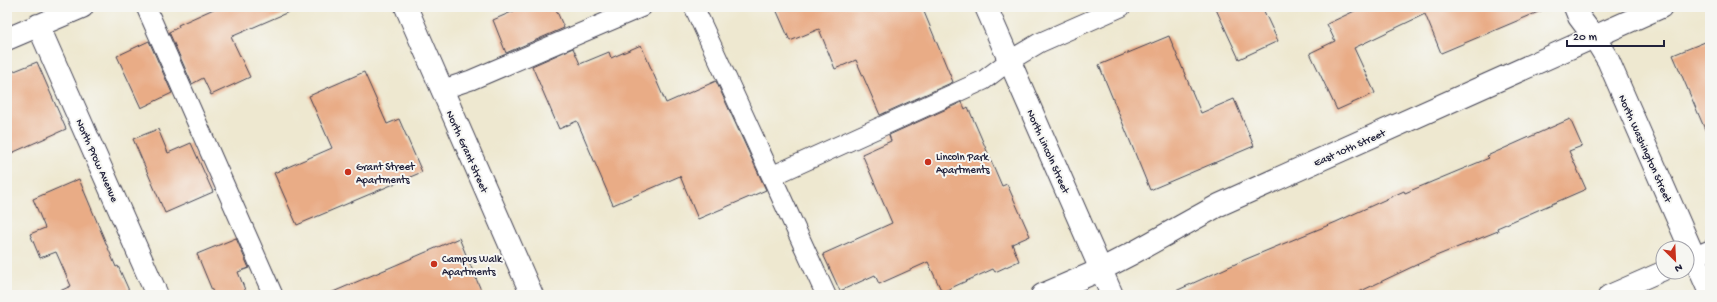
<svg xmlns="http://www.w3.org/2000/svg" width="1717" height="302" viewBox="0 0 1717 302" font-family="'Gochi Hand',sans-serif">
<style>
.building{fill:#e9ac86}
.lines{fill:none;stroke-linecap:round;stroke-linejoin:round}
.service-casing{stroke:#414051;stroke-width:21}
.minor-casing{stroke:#414051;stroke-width:24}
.tertiary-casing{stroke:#414051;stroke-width:24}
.service{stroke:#fff;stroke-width:19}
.minor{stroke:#fff;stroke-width:22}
.tertiary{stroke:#fff;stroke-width:22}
.poi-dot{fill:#c8321e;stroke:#f6f6f2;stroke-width:1.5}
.labels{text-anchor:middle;stroke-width:4;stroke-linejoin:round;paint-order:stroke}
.street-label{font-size:11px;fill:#22223b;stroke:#f6f6f2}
.poi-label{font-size:11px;fill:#22223b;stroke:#f6f6f2;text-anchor:start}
</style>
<rect width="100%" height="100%" fill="#f6f6f2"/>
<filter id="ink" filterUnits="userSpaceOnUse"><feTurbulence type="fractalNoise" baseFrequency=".025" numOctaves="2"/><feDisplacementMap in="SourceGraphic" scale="8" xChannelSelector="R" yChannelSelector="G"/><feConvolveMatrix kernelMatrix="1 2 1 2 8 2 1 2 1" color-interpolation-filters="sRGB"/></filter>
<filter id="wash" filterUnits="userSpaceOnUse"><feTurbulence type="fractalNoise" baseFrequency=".012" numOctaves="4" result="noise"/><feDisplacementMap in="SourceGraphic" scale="16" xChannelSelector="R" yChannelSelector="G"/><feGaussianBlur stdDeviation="0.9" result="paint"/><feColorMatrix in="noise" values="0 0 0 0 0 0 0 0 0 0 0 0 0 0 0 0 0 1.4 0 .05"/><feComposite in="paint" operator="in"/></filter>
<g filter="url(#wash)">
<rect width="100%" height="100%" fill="#eee8d0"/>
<g id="blocks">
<path class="building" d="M 218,7 L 300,7 L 231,37 L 250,77 L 211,95 L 203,78 L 192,84 L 169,32 L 179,27 L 178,25 Z
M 523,7 L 555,7 L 564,28 L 506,53 L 493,20 Z
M 775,7 L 922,7 L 953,82 L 880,115 L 856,60 L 835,69 L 819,29 L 790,41 Z
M 1215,7 L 1262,7 L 1278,41 L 1239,59 Z
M 1363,7 L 1550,7 L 1441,53 L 1425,14 L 1354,48 L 1375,93 L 1337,110 L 1310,53 L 1335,41 L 1327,24 Z
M 1169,36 L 1201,113 L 1234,99 L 1254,146 L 1150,190 L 1099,65 Z
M 1710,40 L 1710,141 L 1673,55 Z
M 149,41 L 172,93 L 141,108 L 117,56 Z
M 641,45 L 666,103 L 716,81 L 766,190 L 698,219 L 680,176 L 613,205 L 577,121 L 559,129 L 532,66 L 573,48 L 580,64 L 609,52 L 611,58 Z
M 37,62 L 66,129 L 7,155 L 7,74 Z
M 364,72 L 387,124 L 399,119 L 422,172 L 297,225 L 274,173 L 332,148 L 309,96 Z
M 962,102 L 965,109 L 968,107 L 1002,186 L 1007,184 L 1030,236 L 1012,244 L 1019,261 L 995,272 L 993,269 L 942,292 L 928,262 L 879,284 L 875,275 L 840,291 L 823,254 L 892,223 L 862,154 L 891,141 L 889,135 Z
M 1570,119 L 1582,146 L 1569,151 L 1586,189 L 1497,228 L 1498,231 L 1431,258 L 1359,292 L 1352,295 L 1167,295 L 1244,260 L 1336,222 L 1404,191 L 1405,193 L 1489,158 L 1487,156 Z
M 158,129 L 168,153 L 191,143 L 213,192 L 165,213 L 133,139 Z
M 79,179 L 116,267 L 118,266 L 131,295 L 51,295 L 71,286 L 56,252 L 40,258 L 30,234 L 45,228 L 33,199 Z
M 236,238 L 249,268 L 238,272 L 247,295 L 214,295 L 197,254 Z
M 459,238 L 483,295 L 326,295 Z"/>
</g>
</g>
<g filter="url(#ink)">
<use href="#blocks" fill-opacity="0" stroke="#414051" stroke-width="1"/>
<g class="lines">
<g class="service-casing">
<path id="service" d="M 146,7 L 273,295
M 694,7 L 826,295
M 441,90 L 471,80 L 642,7
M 772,176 L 984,80 L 1009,61 L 1039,43 L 1121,7
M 1687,260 L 1710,250
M 1608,295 L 1663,271"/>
</g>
<g class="minor-casing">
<path id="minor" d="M 406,7 L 532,295
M 986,7 L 1112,295
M 1575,7 L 1579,17 L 1594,37 L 1608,60 L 1710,293
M 38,25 L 157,295
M 7,39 L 82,7"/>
</g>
<g class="tertiary-casing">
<path id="tertiary" d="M 1042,295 L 1100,270 L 1131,254 L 1219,205 L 1661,7"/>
</g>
<use href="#service" class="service"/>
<use href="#minor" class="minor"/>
<use href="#tertiary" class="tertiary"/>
</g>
</g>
<g class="poi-dot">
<circle cx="928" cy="162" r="4"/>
<circle cx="348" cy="172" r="4"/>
<circle cx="434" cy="264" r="4"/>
</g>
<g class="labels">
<g class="street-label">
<text transform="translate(1349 147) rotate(-24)" y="4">East 10th Street</text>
<text transform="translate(1646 148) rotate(66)" y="4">North Washington Street</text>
<text transform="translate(468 151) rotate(66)" y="4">North Grant Street</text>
<text transform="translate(1049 151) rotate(66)" y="4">North Lincoln Street</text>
<text transform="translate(98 160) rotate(66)" y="4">North Prow Avenue</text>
</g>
<g class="poi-label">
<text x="936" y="160">Lincoln Park<tspan x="936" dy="13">Apartments</tspan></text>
<text x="356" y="170">Grant Street<tspan x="356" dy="13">Apartments</tspan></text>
<text x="442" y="262">Campus Walk<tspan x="442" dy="13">Apartments</tspan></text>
</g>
</g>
<rect width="1717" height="302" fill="none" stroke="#f6f6f2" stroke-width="24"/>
<g transform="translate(1675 260) rotate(156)"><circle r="19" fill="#f6f6f2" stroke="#a1a1a9"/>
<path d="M0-3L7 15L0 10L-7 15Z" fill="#c8321e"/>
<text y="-6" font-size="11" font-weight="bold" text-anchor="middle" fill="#22223b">N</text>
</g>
<path d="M1567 40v6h97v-6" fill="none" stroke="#22223b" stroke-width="2"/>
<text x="1573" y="40" font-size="12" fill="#22223b" stroke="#f6f6f2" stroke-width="3" paint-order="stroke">20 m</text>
</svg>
